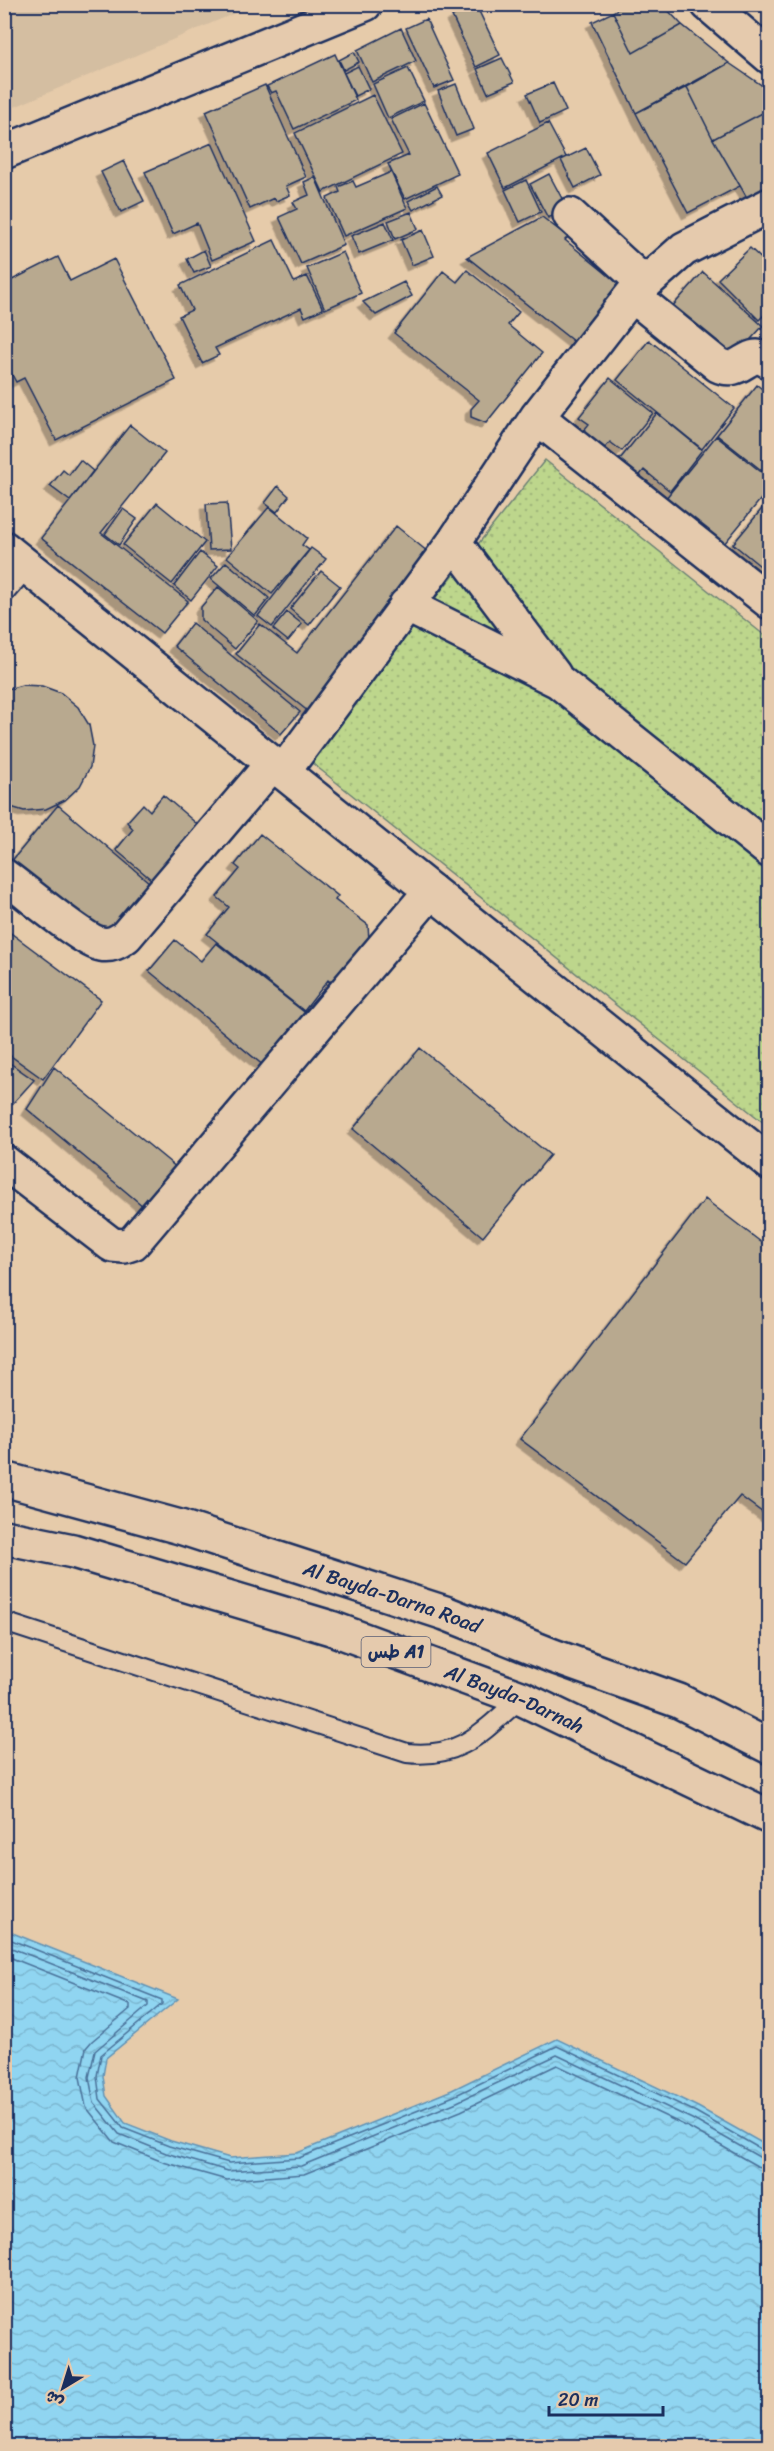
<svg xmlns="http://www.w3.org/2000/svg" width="774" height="2451" viewBox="0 0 774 2451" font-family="Sriracha,'Playpen Sans Arabic',sans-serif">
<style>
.built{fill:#d4bea1}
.grass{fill:url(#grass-dots);stroke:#6c8275;stroke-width:1.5}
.water{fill:url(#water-waves);stroke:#6193b6;stroke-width:1.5}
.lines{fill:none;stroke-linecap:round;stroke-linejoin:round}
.shore{stroke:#4a7199;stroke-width:1.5}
.building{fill:#b8a98f;stroke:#1b2f5e;stroke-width:1.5;filter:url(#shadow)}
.lane-casing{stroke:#1b2f5e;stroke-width:22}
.street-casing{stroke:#1b2f5e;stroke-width:38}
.secondary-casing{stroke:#1b2f5e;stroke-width:38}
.highway-casing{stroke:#1b2f5e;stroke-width:38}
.lane{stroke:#e5caad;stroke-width:18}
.street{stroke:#e5caad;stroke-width:33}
.secondary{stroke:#e5caad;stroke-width:33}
.highway{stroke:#e5caad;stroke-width:33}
.labels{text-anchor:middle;stroke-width:4.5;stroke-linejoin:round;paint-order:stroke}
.shield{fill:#e5caad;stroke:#585e76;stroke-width:1.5}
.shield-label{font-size:18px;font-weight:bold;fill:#1b2f5e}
.street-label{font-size:20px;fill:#1b2f5e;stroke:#e5caad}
</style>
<defs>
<pattern id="grass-dots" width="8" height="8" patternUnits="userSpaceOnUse" patternTransform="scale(1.5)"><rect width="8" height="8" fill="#bdd68c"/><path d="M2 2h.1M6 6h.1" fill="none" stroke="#a2b87b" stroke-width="1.8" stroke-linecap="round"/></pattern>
<pattern id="water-waves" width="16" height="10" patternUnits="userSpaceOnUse" patternTransform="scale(1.5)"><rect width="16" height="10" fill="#90d5f1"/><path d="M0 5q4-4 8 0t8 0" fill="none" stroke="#7cb7d1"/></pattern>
<filter id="shadow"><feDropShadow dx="-5.5" dy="5.5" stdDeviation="0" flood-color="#0004"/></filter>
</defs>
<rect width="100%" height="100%" fill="#e6cbaa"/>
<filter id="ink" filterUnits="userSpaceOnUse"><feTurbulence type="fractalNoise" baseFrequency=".0167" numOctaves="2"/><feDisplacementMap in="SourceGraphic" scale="12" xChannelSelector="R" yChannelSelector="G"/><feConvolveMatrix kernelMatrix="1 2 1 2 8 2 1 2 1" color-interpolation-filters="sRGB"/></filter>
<g filter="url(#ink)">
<path class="built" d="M 5,4 L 254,4 L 254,5 L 5,111 Z"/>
<path class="grass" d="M 545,460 L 769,639 L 769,1127 L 307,759 Z"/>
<path class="water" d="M 5,1930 L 178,1999 L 106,2058 L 103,2076 L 106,2096 L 125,2123 L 171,2141 L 230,2158 L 297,2153 L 452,2090 L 557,2039 L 698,2107 L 769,2147 L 769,2446 L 5,2446 Z"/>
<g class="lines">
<path class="shore" d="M 4,1937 L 162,2000 L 162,2004 L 101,2055 L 97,2076 L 100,2099 L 123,2128 L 169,2146 L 229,2163 L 299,2158 L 454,2096 L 557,2046 L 696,2112 L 764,2151 L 770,2152
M 4,1945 L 148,2002 L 148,2006 L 95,2051 L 89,2077 L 94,2103 L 119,2134 L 166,2153 L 228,2171 L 301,2166 L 457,2102 L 557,2055 L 692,2119 L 761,2158 L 770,2160
M 4,1955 L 130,2005 L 130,2009 L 92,2041 L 86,2048 L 80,2077 L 86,2107 L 114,2142 L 163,2162 L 227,2180 L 304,2174 L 461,2111 L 557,2065 L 688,2127 L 757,2166 L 770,2169"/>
</g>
<path class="building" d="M 625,4 L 662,4 L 682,25 L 633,53 L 613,12 Z
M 476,5 L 500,55 L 476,67 L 452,16 Z
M 613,12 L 633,53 L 682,25 L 729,63 L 636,113 L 592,22 Z
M 426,19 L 454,80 L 434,88 L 406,28 Z
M 401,28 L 416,61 L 372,82 L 357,50 Z
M 354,52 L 359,62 L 344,70 L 339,60 Z
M 335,54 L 356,100 L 294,129 L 276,91 L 271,93 L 267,86 Z
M 502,58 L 514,82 L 488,93 L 477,69 Z
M 729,63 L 770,91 L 770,109 L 713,139 L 687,87 Z
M 358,66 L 369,89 L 355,96 L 344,73 Z
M 408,68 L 424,101 L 388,118 L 373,84 Z
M 553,83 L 566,111 L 540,123 L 527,94 Z
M 456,84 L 474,129 L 456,136 L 438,91 Z
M 265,85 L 306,177 L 286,186 L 290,195 L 276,201 L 274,198 L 250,209 L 206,111 Z
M 687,87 L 713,139 L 740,186 L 688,213 L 636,113 Z
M 373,95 L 402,154 L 323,192 L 295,133 Z
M 424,103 L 458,174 L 405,199 L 388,164 L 409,155 L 391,119 Z
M 770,109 L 770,192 L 750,203 L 713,139 Z
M 548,123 L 566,157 L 505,188 L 488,153 Z
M 212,143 L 256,241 L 212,260 L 197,223 L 173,234 L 145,172 Z
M 586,148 L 600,175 L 575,188 L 561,160 Z
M 124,161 L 144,201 L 121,212 L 101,172 Z
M 391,172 L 407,208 L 344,236 L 327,198 L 340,192 L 338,187 L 353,181 L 356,187 Z
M 549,174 L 567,208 L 548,218 L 530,184 Z
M 315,177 L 344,245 L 301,264 L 279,217 L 297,209 L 293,202 L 309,195 L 304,182 Z
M 526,180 L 541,212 L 520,222 L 505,190 Z
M 437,186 L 442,195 L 413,210 L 408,201 Z
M 411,212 L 418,229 L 395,239 L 388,221 Z
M 542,217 L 568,237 L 565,240 L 619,284 L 573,341 L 467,257 Z
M 385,222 L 393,240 L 359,254 L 351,236 Z
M 423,230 L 434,256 L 412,265 L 401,240 Z
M 274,240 L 294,282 L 307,276 L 323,309 L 305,317 L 301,308 L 215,348 L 219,355 L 202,363 L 179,316 L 192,310 L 180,285 Z
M 750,248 L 770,267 L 770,309 L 759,320 L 718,279 Z
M 204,250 L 211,266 L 194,273 L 187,259 Z
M 343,252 L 361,293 L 325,309 L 307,268 Z
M 58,257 L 70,281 L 114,259 L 176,380 L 56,440 L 24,378 L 16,382 L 4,360 L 4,284 Z
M 467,270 L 519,312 L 508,325 L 542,353 L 486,423 L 471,417 L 471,409 L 479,400 L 394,333 L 443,271 L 457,282 Z
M 703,272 L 763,326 L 729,363 L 670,309 Z
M 404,282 L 412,296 L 376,315 L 363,302 Z
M 649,340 L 734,408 L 702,449 L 617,380 Z
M 610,378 L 653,413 L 622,451 L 610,442 L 601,453 L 580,435 L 589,424 L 579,417 Z
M 757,385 L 770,395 L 770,477 L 717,435 Z
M 657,413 L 702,450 L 670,491 L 644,470 L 636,480 L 616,464 Z
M 130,425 L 165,453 L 101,533 L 188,601 L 162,633 L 41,538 Z
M 716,436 L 770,479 L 770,488 L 724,544 L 666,498 Z
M 80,460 L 93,471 L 70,501 L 50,486 L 63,470 L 69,475 Z
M 278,486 L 289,496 L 277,512 L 265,503 Z
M 770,499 L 770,574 L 733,544 Z
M 157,503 L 205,542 L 172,584 L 123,545 Z
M 227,503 L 231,549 L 209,550 L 206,504 Z
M 269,507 L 307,538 L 302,545 L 309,550 L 272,594 L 227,557 Z
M 123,509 L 137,519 L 119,545 L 105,534 Z
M 396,526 L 433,556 L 309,712 L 236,654 L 260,624 L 297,653 Z
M 311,548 L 326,559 L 272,627 L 258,616 Z
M 200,552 L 218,566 L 191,600 L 174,586 Z
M 226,562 L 269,598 L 255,616 L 211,579 Z
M 321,571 L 340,586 L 309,625 L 290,609 Z
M 218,587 L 258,621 L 235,649 L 201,620 L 201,607 Z
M 287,612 L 302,624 L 288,641 L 273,629 Z
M 192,623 L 300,712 L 281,734 L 174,646 Z
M 22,685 L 42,686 L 61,693 L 78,707 L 89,725 L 93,746 L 90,767 L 80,786 L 65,800 L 46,809 L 24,811 L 4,805 L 4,690 Z
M 163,795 L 197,824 L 152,880 L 116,850 L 133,829 L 127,822 L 143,804 L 150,811 Z
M 58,805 L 150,883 L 103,940 L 10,863 Z
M 260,834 L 338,896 L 335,900 L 368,925 L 369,940 L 334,985 L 328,980 L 304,1011 L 207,934 L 229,907 L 217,897 L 240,869 L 235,865 Z
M 4,928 L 101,1000 L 43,1079 L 4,1051 Z
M 175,940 L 201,961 L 216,943 L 313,1019 L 270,1071 L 149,971 Z
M 420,1048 L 550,1155 L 483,1237 L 353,1129 Z
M 4,1059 L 34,1080 L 4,1113 Z
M 54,1067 L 177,1168 L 143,1206 L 27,1109 Z
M 705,1199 L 770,1249 L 770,1518 L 740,1496 L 685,1562 L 520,1439 Z"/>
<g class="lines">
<g class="lane-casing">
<path id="lane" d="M 4,594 L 28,566
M 4,1622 L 407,1753 C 461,1759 483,1731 521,1698"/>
</g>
<g class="street-casing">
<path id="street" d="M 708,4 L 770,57
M 570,215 L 645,284
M 632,295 L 718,365 C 743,377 747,345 770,362
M 537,417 L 770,602
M 454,542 L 554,675
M 406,605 L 558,681 L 770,851
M 283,772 L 454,542 L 537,417 L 632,295 L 684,249 L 770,205
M 4,876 C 23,889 83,941 101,944 C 111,946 118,942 126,936 L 272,764
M 4,1162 L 112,1245 L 124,1246 L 133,1243 L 431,891"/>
</g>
<g class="secondary-casing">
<path id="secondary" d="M 4,152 L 365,4
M 4,548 L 770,1163"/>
</g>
<g class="highway-casing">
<g id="highway">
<path id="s1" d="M 4,1479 L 180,1527 L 445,1613 L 553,1656 L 679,1701 L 770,1747"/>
<path id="s2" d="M 4,1537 L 73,1551 L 331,1628 L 521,1698 L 770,1817"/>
</g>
</g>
<use href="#lane" class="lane"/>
<use href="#street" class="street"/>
<use href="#secondary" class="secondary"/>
<use href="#highway" class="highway"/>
</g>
</g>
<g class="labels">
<rect class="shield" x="361.5" y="1637" width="69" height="30" rx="4.5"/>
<g class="shield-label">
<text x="396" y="1658">طس A1</text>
</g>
<g class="street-label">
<text dy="7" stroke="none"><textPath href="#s1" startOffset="406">Al Bayda-Darna Road</textPath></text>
<text dy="7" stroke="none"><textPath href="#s2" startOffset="536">Al Bayda-Darnah</textPath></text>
</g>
</g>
<rect width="774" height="2451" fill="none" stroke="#e5caad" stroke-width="24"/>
<rect x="12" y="12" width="750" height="2427" fill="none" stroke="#1b2f5e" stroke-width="2" filter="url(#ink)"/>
<g transform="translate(63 2388) rotate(218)" stroke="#e5caad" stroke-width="4.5" paint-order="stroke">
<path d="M0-4.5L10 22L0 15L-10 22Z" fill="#1b2f5e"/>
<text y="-9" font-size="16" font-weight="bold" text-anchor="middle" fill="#1b2f5e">ش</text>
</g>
<path d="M549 2406v9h114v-9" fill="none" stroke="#1b2f5e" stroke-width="3"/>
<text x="558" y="2406" font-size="18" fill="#1b2f5e" stroke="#e5caad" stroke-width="4.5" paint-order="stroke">20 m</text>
</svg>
